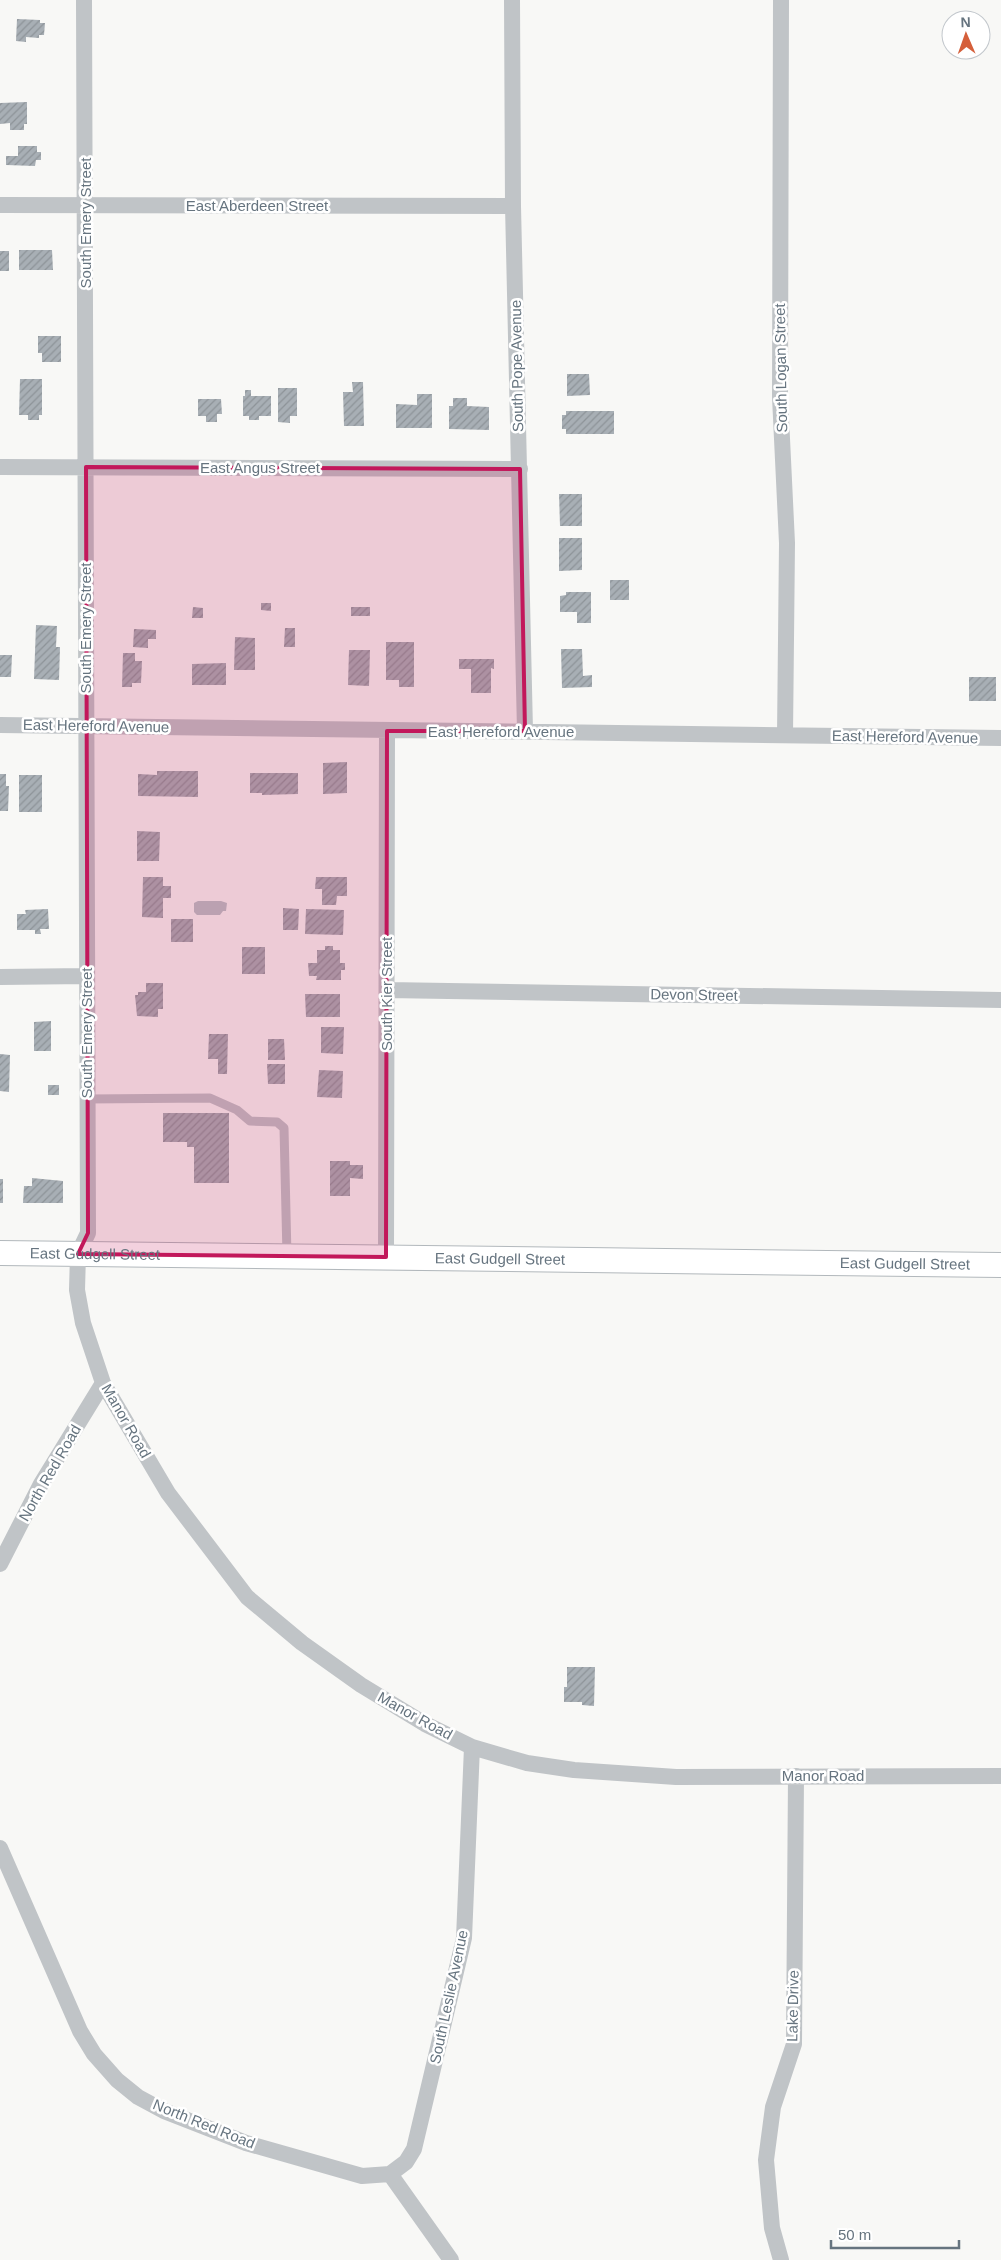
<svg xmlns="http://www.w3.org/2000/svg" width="1001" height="2260" viewBox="0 0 1001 2260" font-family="Arial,sans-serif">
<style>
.water{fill:#b9c3c7}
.building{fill:url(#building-hatch)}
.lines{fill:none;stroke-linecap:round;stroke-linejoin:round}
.secondary-casing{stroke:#b2b8bc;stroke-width:26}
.lane{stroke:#c0c4c7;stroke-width:9}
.street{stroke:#c0c4c7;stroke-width:16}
.secondary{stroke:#fff;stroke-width:24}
.marked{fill:#c2185b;fill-opacity:0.2;stroke:#c2185b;stroke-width:4;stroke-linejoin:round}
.labels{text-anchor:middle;stroke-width:5;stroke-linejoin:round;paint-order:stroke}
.street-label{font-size:15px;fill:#66747f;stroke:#fff}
</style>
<defs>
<pattern id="building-hatch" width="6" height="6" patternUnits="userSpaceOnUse" patternTransform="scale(1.25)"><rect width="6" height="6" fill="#a8afb5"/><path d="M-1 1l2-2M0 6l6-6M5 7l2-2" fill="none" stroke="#8d9398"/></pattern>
</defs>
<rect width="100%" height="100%" fill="#f8f8f6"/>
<path class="water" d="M 198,901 L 221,901 L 227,903 L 226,911 L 223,911 L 220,915 L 197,915 L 194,912 L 194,903 Z"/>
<path class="building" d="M 17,19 L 40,20 L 40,23 L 45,23 L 44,35 L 39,35 L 39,38 L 26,37 L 26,42 L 16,41 Z
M 27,102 L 27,124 L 24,124 L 24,130 L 10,130 L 10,123 L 0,124 L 0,103 Z
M 18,146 L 37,146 L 37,152 L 41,152 L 41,160 L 36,160 L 35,166 L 6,165 L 6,156 L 18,156 Z
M 19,250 L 52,250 L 53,270 L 19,270 Z
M 0,251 L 9,251 L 9,271 L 0,271 Z
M 38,336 L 61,336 L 61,362 L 42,362 L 42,353 L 38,353 Z
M 567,374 L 589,374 L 590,395 L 567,396 Z
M 20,379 L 42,379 L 42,415 L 39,415 L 39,420 L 28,420 L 28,415 L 19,415 Z
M 352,382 L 363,382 L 364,426 L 344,426 L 343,392 L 353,392 Z
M 278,388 L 297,388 L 297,416 L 290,416 L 290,423 L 278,422 Z
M 245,390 L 251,390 L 251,396 L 271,396 L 271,416 L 259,416 L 259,420 L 249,420 L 249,416 L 243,416 L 243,396 L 245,396 Z
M 417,394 L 432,394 L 432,428 L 396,428 L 396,404 L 417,405 Z
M 453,398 L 467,398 L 467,406 L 489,407 L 489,430 L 449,429 L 449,406 L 453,406 Z
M 198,399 L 221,399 L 222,414 L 217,414 L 217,422 L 206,422 L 206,416 L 198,416 Z
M 566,411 L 614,411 L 614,434 L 566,434 L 566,429 L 562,429 L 562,415 L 566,415 Z
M 559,494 L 582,494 L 582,526 L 560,526 Z
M 559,538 L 582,538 L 582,570 L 559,571 Z
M 610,580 L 629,580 L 629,600 L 610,600 Z
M 566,592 L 591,592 L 591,623 L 577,623 L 577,612 L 560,612 L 560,596 L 566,595 Z
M 261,603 L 271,603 L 271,611 L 261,610 Z
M 193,607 L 203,608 L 203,618 L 192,618 Z
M 351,607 L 370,607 L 370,616 L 351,616 Z
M 36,625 L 57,626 L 56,647 L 60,647 L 59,680 L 34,679 Z
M 285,628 L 295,628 L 295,647 L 284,647 Z
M 134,629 L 156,630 L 156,639 L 148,639 L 148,648 L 133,647 Z
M 235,637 L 255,638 L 255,670 L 234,670 Z
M 386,642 L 414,642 L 414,687 L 399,687 L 399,680 L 386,680 Z
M 561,649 L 582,649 L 583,676 L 592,675 L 592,687 L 562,688 Z
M 349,650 L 370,650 L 369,686 L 348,685 Z
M 123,653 L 135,653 L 135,661 L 142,661 L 141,683 L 132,683 L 132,687 L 122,687 Z
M 0,655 L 12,655 L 11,677 L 0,677 Z
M 459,659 L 494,659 L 494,669 L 491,668 L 491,693 L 471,693 L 471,669 L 459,669 Z
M 226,663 L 226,685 L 192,685 L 192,664 Z
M 969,677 L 996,677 L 996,701 L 969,701 Z
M 347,762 L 347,793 L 323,794 L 323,763 Z
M 157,771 L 198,771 L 198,797 L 138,796 L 138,774 L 157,775 Z
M 250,773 L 298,773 L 298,794 L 262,795 L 262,793 L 250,793 Z
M 0,774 L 6,774 L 6,786 L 9,786 L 8,811 L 0,811 Z
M 19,775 L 42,775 L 42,812 L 19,812 Z
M 137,831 L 160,832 L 159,861 L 137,861 Z
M 143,877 L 163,877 L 163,886 L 171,886 L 171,898 L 163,898 L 163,918 L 142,917 Z
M 316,877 L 347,877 L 347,896 L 337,896 L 336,905 L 322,905 L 322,889 L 315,889 Z
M 283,908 L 299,909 L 298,930 L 283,930 Z
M 48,909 L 49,929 L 40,929 L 41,934 L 35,934 L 35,930 L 17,930 L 17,914 L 26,914 L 25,910 Z
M 306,909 L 344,910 L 343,935 L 305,934 Z
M 171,919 L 193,919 L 193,942 L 171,942 Z
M 325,946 L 333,946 L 333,950 L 340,950 L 340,963 L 345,963 L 345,970 L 341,970 L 341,980 L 316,980 L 317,976 L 309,976 L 308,963 L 317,963 L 317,950 L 325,950 Z
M 242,947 L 265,947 L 265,974 L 242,974 Z
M 146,983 L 163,983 L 163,1009 L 158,1009 L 158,1017 L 137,1016 L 135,995 L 138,995 L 138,992 L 146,992 Z
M 305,994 L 340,994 L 340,1017 L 306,1017 Z
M 51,1021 L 51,1051 L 34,1051 L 34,1022 Z
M 321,1027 L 344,1027 L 343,1054 L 321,1053 Z
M 209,1034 L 228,1034 L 227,1074 L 218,1074 L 218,1059 L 208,1059 Z
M 268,1039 L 284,1039 L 285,1060 L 268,1060 Z
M 0,1054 L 10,1055 L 9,1092 L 0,1091 Z
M 267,1064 L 285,1064 L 285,1084 L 268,1084 Z
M 319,1070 L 343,1071 L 342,1098 L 317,1097 Z
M 48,1085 L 59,1085 L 59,1095 L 48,1095 Z
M 163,1113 L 229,1113 L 229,1183 L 194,1183 L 194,1147 L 187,1147 L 187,1142 L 163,1142 Z
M 330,1161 L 350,1161 L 350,1165 L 363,1165 L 363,1179 L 350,1178 L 350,1196 L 330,1196 Z
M 32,1178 L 63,1181 L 63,1203 L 23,1203 L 24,1186 L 32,1186 Z
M 0,1179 L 3,1179 L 3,1203 L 0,1203 Z
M 567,1667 L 595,1667 L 594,1706 L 582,1705 L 582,1702 L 564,1702 L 564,1687 L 567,1687 Z"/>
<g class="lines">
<g class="secondary-casing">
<g id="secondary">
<path id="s1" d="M 0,1253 L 1001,1265"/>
</g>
</g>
<path class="lane" d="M 87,1099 L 210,1098 L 237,1110 L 250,1121 L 277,1122 L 284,1128 L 287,1256"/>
<path class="street" d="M 84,0 L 88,1233 L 78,1254 L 77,1290 L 83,1323 L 103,1383 L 168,1493 L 247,1597 L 302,1643 L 361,1685 L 425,1724 L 472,1747 L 527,1763 L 574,1770 L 676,1777 L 1001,1776
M 512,0 L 513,206 L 525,731
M 781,0 L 780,397 L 787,543 L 785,735
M 0,205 L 513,206
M 0,467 L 520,469
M 0,725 L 1001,738
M 0,977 L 87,976
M 387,990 L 1001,1000
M 386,1257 L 387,731
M 0,1564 L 41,1484 L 103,1383
M 0,1848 L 80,2031 L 94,2054 L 117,2080 L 138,2097 L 164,2111 L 246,2143 L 362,2176 L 390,2174 L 451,2260
M 390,2174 L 406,2162 L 414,2149 L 464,1938 L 472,1747
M 781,2260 L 772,2228 L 766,2160 L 773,2107 L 794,2044 L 796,1776"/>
<use href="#secondary" class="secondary"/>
</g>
<path class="marked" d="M 86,467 L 520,469 L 525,731 L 387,731 L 386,1257 L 78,1254 L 88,1233 Z"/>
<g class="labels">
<g class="street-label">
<text x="257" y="211">East Aberdeen Street</text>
<text transform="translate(86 223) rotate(-90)" y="5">South Emery Street</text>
<text transform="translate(517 366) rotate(-91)" y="5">South Pope Avenue</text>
<text transform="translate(781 368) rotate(-91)" y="5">South Logan Street</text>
<text x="260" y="473">East Angus Street</text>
<text transform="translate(86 628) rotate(-90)" y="5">South Emery Street</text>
<text transform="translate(96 726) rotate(1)" y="5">East Hereford Avenue</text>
<text x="501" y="737">East Hereford Avenue</text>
<text transform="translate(905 737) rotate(1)" y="5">East Hereford Avenue</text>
<text transform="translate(387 994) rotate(-90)" y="5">South Kier Street</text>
<text transform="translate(694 995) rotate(1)" y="5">Devon Street</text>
<text transform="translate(87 1033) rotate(-90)" y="5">South Emery Street</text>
<text dy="5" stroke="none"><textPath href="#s1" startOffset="95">East Gudgell Street</textPath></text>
<text dy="5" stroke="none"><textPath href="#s1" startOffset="500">East Gudgell Street</textPath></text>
<text dy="5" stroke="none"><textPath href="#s1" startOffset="905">East Gudgell Street</textPath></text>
<text transform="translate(126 1421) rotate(60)" y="5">Manor Road</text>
<text transform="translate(50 1473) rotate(-60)" y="5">North Red Road</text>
<text transform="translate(415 1716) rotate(29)" y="5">Manor Road</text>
<text x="823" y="1781">Manor Road</text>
<text transform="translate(449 1997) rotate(-78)" y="5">South Leslie Avenue</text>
<text transform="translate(793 2006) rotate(-89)" y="5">Lake Drive</text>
<text transform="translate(204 2124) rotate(22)" y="5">North Red Road</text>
</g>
</g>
<g transform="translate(966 35) rotate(358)"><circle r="24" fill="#ffffff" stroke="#c2c7cc"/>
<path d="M0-4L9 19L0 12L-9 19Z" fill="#d55f3a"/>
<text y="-8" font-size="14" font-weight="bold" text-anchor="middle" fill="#66747f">N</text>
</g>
<path d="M831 2240v8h128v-8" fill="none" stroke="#66747f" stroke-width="2.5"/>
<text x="838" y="2240" font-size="15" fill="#66747f" stroke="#ffffff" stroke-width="4" paint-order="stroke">50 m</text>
</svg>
